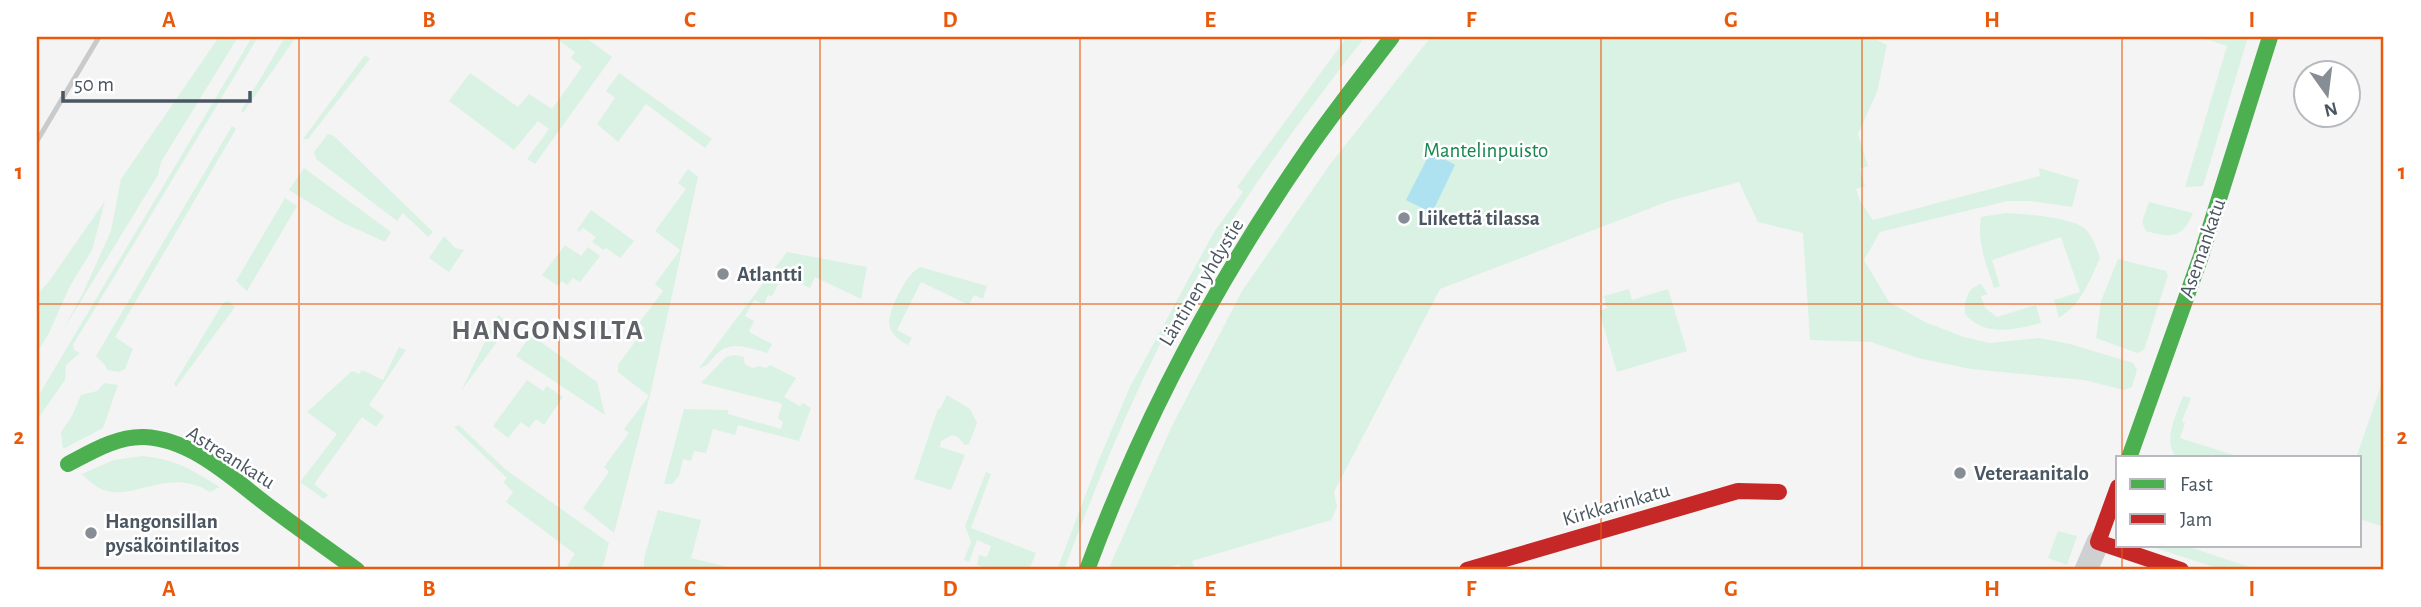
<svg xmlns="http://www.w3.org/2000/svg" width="2421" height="607" viewBox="0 0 2421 607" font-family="'Alegreya Sans',sans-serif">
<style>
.green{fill:#d9f2e3}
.water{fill:#aee2f0}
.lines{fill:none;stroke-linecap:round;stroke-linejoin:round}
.street{stroke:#ced0d2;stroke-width:23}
.fast{stroke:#4caf50;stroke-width:16}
.jam{stroke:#c62828;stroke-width:16}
.rail{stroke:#c9cacc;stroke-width:5}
.grid{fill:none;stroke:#e8590c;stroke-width:2;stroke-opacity:0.55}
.poi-dot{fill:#868d94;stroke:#fff;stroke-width:2.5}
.labels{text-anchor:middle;stroke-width:5;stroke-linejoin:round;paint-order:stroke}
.park-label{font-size:21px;fill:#17864f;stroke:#fff}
.poi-label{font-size:21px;font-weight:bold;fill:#4a5661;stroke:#fff;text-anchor:start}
.street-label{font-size:21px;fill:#4a5661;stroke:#fff}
.district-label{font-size:28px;font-weight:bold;letter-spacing:2px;fill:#5f6368;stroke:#fff}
.neatline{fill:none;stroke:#e8590c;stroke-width:2.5}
.grid-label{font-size:23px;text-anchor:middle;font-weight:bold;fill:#e8590c}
</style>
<rect width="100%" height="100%" fill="#f4f4f4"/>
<path class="green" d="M 219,37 L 238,37 L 161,162 L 158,175 L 63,330 L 83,293 L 111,231 L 121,179 Z
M 252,37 L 258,37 L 73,345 L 74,350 L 80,353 L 66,365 L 65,380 L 37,420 L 37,398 Z
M 285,37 L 296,37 L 243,113 L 241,111 Z
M 554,37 L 585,37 L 612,57 L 535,164 L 527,159 L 549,129 L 538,121 L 514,150 L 449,101 L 470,73 L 518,107 L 529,94 L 552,109 L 582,67 L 571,58 L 575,52 Z
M 1347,37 L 1365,37 C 1293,128 1224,224 1169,327 C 1128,405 1095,488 1064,570 L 1057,570 L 1098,462 L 1130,387 L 1214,232 L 1243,192 L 1237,187 Z
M 1431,37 L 1871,37 L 1887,45 L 1877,92 L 1858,134 L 1868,166 L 1860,169 L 1865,186 L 1856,189 L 1860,201 L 1873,220 L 2040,176 L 2039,168 L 2079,180 L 2072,207 L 2031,201 L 2007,201 L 1880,232 L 1864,260 L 1889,302 L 1925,322 L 1964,337 L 1990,343 L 2039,338 L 2070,344 L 2133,363 L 2137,370 L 2132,387 L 2124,390 L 2084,380 L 1971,369 L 1918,358 L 1871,342 L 1810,340 L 1803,233 L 1758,222 L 1739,182 L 1669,201 L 1440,289 L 1334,492 L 1337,507 L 1331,520 L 1192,561 L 1195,570 L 1178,570 L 1180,564 L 1167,568 L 1166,570 L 1108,570 L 1171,428 L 1242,291 L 1331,163 Z
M 2199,37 L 2248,37 L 2203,186 L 2185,187 L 2227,46 Z
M 365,55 L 370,59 L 308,139 L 303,139 Z
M 619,73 L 712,139 L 705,148 L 646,104 L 618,142 L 597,124 L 615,98 L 606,91 Z
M 232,126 L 236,129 L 115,337 L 133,349 L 125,369 L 119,372 L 107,370 L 105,365 L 96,356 Z
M 328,134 L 334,136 L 433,232 L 428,237 L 403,213 L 397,221 L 316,159 L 314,152 Z
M 304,168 L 391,232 L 385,242 L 341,222 L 289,190 Z
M 688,169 L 698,177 L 650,395 L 614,533 L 583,508 L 609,472 L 604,467 L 629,433 L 624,429 L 649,396 L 618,372 L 618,365 L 645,328 L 639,323 L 663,291 L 655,284 L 680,250 L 655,231 L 686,189 L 678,183 Z
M 285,198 L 297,206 L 247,291 L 236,281 Z
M 105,201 L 92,250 L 70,286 L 49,333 L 37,353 L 37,295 L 50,280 Z
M 2149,202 L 2193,213 C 2183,239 2170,238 2146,231 L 2142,222 Z
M 591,210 L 634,241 L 620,258 L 606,248 L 604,250 L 592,242 L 596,237 L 583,228 L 579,232 L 577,230 Z
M 2006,213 C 2023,214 2070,217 2084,228 C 2093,236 2096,247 2100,258 C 2089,282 2082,303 2059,318 L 2054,300 L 2080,292 L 2061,237 L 1992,260 L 2000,286 L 1994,288 C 1986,264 1977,242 1981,217 Z
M 444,236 L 455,248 L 464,250 L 449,272 L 429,258 Z
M 565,245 L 581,256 L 588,247 L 600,256 L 580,282 L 573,278 L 567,285 L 562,281 L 558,286 L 542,275 Z
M 787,252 L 867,267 L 861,299 L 815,277 L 810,288 L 783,275 L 772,296 L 768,295 L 764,304 L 754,300 L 745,316 L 754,321 L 749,332 L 772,344 L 767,353 C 746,347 729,339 713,358 C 708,364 707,366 699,368 Z
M 2118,259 L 2166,271 L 2168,275 L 2144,350 L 2137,353 L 2096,338 L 2101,301 Z
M 920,267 L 987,286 L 983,299 L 974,295 L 969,305 L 921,282 L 897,330 L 912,338 L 908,345 C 881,331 888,316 899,293 C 905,282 910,273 920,267 Z
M 1981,284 L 1988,294 L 1981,296 L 1985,308 L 1997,317 L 2036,305 L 2041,323 C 2015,330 1984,337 1965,314 C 1965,301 1966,288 1981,284 Z
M 1629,289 L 1632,300 L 1668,289 L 1687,351 L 1617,372 L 1599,311 L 1607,308 L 1604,296 Z
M 228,301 L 235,307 L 176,387 L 174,384 L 223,303 Z
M 498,315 L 510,324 L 461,391 Z
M 531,335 L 597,382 L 605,415 L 516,356 Z
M 399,347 L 406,350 L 369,405 L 384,416 L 376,427 L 362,417 L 314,484 L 328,495 L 324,499 L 300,482 L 337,434 L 307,412 L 352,371 L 359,374 L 362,370 L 383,380 Z
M 734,355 L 745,357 L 743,360 L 746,365 L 753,368 L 759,366 L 766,368 L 770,365 L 796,378 L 784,397 L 800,406 L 803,403 L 811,408 L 799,441 L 738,425 L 735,435 L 713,429 L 706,453 L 694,451 L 691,461 L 683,459 L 679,476 L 672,484 L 664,484 L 684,409 L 728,410 L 728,414 L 781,429 L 783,422 L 778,418 L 782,405 L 780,403 L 701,383 L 726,357 Z
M 2384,377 L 2384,527 L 2360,519 L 2360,458 L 2356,458 Z
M 527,380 L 543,391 L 547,386 L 563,397 L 544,425 L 536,419 L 529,428 L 521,422 L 508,438 L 493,426 Z
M 104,383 L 118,385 L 103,428 L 63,449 L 61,432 L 72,416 L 81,395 L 97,391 Z
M 947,395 L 970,409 L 977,423 L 969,444 L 965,445 L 958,437 L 952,435 L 941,441 L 940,447 L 965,455 L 951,490 L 914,479 L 938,409 L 940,409 Z
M 2183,396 L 2191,398 L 2182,421 L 2185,423 L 2180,438 L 2243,458 L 2176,457 C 2162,440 2177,414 2183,396 Z
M 459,425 L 505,469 L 609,543 L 602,570 L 573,570 L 567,566 L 575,554 L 506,502 L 513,492 L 503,482 L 507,478 L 454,427 Z
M 142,456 C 176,459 192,470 220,487 L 210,492 C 165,465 132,505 99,488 C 92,484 87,479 82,474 L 114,460 Z
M 986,472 L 991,474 L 971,528 L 1036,553 L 1029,570 L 992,570 L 977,565 L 979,555 L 987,557 L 991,546 L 977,540 L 969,562 L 964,560 L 971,542 L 965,526 Z
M 658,510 L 701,520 L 691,558 L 739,570 L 644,570 L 644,558 Z
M 2058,531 L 2077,536 L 2067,565 L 2048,558 Z
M 2157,546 L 2186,546 L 2259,570 L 2223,570 L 2156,548 Z"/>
<path class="water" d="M 1431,151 L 1455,165 L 1432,213 L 1406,200 Z"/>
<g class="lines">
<path class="street" d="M 2086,570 L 2098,542"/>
<path class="fast" d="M 2129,458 L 2201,256 L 2270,37
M 68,464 C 91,452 117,436 144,437 C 194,439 236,482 274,510 C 301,530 329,550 357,570
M 1087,570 C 1142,421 1216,282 1306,152 C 1333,113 1363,75 1392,37"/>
<path class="jam" d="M 2118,487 L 2098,542 L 2181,570
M 1467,570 L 1738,491 L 1779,492"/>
<path class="rail" d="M 37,141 L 99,37"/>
</g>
<path class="grid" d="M 299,37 L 299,570M 559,37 L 559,570M 820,37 L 820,570M 1080,37 L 1080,570M 1341,37 L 1341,570M 1601,37 L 1601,570M 1862,37 L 1862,570M 2122,37 L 2122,458M 37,304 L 2384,304M 2122,546 L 2122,570"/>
<g class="poi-dot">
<circle cx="1404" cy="218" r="7"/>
<circle cx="723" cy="274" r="7"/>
<circle cx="1960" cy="473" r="7"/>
<circle cx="91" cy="533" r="7"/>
</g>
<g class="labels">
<g class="park-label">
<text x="1486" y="157">Mantelinpuisto</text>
</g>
<g class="poi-label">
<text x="1418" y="225">Liikettä tilassa</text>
<text x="737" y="281">Atlantti</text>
<text x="1974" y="480">Veteraanitalo</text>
<text x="105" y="528">Hangonsillan<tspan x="105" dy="24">pysäköintilaitos</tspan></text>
</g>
<g class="street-label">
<text transform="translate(2202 248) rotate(-71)" y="7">Asemankatu</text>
<text transform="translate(1201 282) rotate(-59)" y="7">Läntinen yhdystie</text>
<text transform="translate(231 457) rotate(32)" y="7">Astreankatu</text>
<text transform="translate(1616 504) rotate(-16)" y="7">Kirkkarinkatu</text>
</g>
<g class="district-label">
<text x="548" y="339">HANGONSILTA</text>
</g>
</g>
<rect width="2421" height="607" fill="none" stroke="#ffffff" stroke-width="77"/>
<rect x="2116" y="456" width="245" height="91" fill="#ffffff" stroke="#b7bbc0" stroke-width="2"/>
<rect x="2130" y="479" width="35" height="10" fill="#4caf50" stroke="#b7bbc0" stroke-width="2"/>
<text x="2180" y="491" font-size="21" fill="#4a5661">Fast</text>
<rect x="2130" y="514" width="35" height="10" fill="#c62828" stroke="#b7bbc0" stroke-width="2"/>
<text x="2180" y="526" font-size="21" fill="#4a5661">Jam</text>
<g transform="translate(2327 94) rotate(166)"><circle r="33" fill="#ffffff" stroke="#b7bbc0" stroke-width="2"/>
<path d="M0-5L12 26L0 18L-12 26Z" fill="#868d94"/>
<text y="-10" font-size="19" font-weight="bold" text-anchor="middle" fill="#4a5661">N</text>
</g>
<path d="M63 91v10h187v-10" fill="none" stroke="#4a5661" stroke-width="3.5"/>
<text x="74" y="91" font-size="21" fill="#4a5661" stroke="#ffffff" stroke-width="5" paint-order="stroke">50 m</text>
<rect x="38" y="38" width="2344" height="530" class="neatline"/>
<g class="grid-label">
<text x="169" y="27">A</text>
<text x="429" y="27">B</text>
<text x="690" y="27">C</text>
<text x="950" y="27">D</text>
<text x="1210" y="27">E</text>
<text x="1471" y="27">F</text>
<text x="1731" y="27">G</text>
<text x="1992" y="27">H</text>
<text x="2252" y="27">I</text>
<text x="19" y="179">1</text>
<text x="2402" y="179">1</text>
<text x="19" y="444">2</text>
<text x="2402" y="444">2</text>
<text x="169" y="596">A</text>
<text x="429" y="596">B</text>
<text x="690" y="596">C</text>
<text x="950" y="596">D</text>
<text x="1210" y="596">E</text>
<text x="1471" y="596">F</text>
<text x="1731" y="596">G</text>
<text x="1992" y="596">H</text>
<text x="2252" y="596">I</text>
</g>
</svg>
